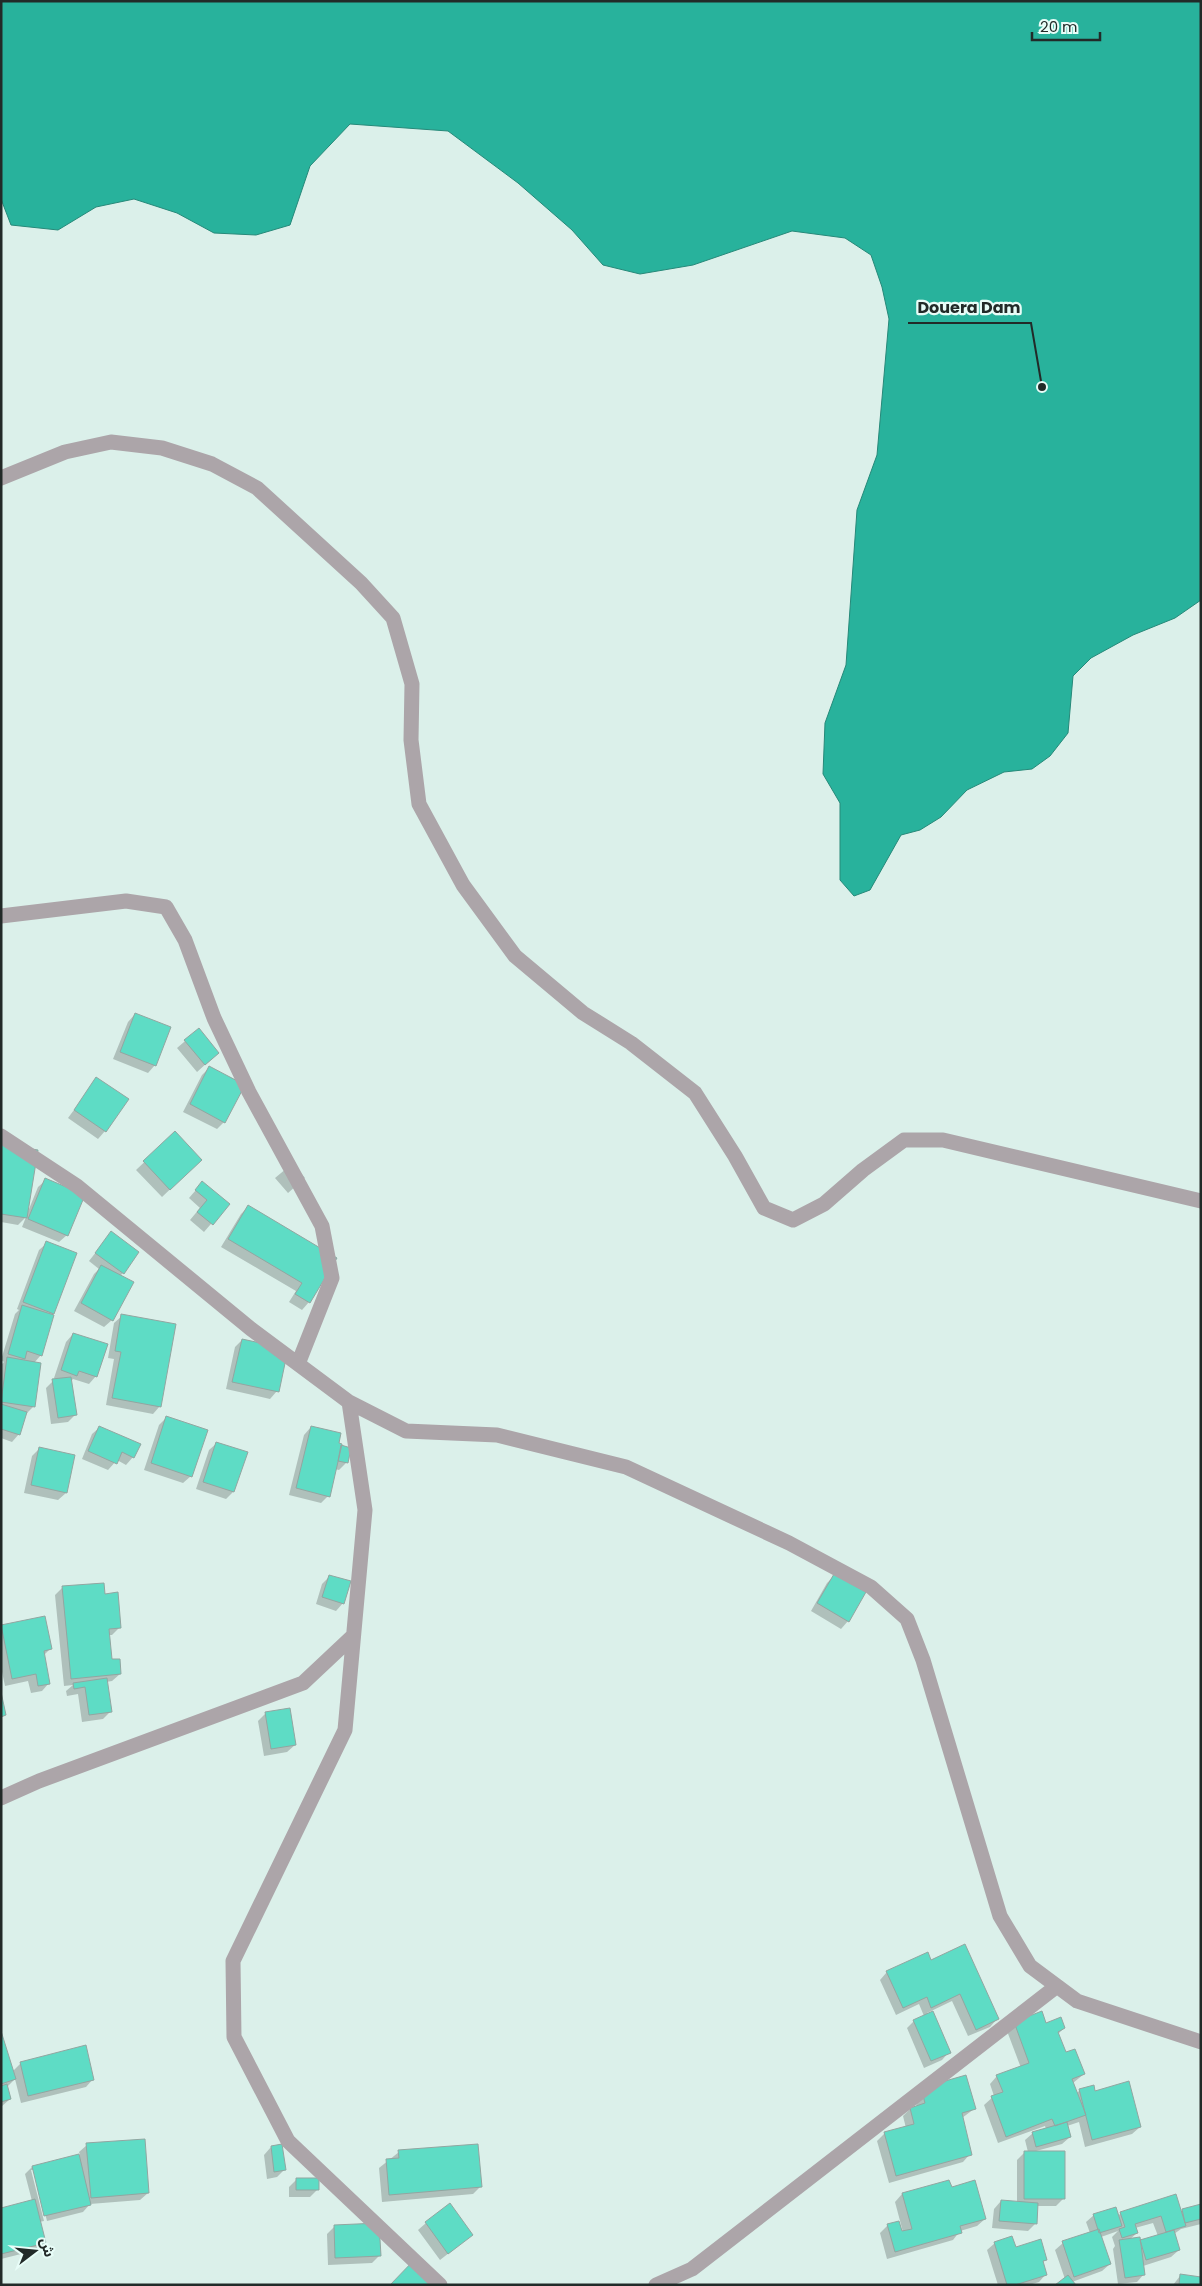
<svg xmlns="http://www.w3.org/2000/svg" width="1202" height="2286" viewBox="0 0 1202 2286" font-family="Poppins,'Noto Sans Arabic',sans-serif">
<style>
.water{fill:#28b29c;stroke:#268979}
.shadow{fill:#0003;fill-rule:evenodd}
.building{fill:#5edcc5;stroke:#92a6a1}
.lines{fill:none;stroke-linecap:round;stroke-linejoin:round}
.minor{stroke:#aca5a9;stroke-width:15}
.leader{fill:none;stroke:#222a28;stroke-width:2}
.callout-dot{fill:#222a28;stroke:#e8fdf8;stroke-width:2}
.callout-label{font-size:16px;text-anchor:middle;font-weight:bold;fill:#222a28;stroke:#e8fdf8;stroke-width:4.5;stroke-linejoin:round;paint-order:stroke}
</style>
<rect width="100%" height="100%" fill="#dbf0ea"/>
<path class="water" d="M 1,1 L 1201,1 L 1201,600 L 1175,618 L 1133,635 L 1091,658 L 1073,676 L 1068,733 L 1050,756 L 1032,769 L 1004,772 L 967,790 L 941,817 L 920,830 L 901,835 L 870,890 L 854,896 L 840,880 L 840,803 L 823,774 L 825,723 L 846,665 L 857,510 L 877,455 L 889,319 L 882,287 L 871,255 L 845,238 L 792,231 L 693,265 L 640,274 L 603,265 L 572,230 L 518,183 L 448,131 L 350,124 L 310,166 L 290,225 L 256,235 L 214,233 L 177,213 L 134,199 L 96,207 L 58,230 L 11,225 L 1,199 Z"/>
<path class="shadow" d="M 135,1014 L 155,1065 L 148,1073 L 113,1059 L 128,1022 Z
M 198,1030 L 218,1053 L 197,1072 L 177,1048 Z
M 209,1068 L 224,1122 L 217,1129 L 183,1112 L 202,1075 Z
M 97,1079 L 105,1131 L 98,1139 L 68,1118 Z
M 175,1133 L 201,1160 L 162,1197 L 136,1170 Z
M 1,1145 L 27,1214 L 38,1187 L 46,1180 L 67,1235 L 59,1242 L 22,1227 L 26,1217 L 18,1225 L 1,1222 Z
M 293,1163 L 305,1178 L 288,1193 L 275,1178 Z
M 202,1183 L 228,1204 L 204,1232 L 190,1220 L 200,1208 L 189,1198 Z
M 248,1207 L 335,1258 L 309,1302 L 302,1310 L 289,1302 L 296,1291 L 221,1247 L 241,1214 Z
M 111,1233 L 123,1273 L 120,1276 L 112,1320 L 104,1327 L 74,1311 L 94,1274 L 99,1269 L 89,1261 Z
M 47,1243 L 53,1314 L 41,1355 L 34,1363 L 40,1364 L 33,1407 L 25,1415 L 19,1434 L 12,1442 L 1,1438 L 1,1365 L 4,1362 L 1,1360 L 15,1314 L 19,1310 L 17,1309 L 39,1250 Z
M 122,1316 L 160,1406 L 153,1414 L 106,1405 L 114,1359 L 108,1358 L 114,1323 Z
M 73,1334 L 96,1376 L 89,1384 L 73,1379 L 71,1381 L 76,1414 L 68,1422 L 51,1424 L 46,1388 L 53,1381 L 60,1380 L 54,1378 L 66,1342 Z
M 242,1340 L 277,1391 L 270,1399 L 226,1389 L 235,1347 Z
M 167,1417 L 191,1476 L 183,1483 L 144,1470 L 159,1425 Z
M 100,1427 L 133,1457 L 126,1465 L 117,1460 L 108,1470 L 82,1459 L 92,1434 Z
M 311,1427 L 337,1444 L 347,1462 L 339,1470 L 335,1469 L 328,1496 L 321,1503 L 289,1495 L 304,1435 Z
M 217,1443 L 246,1453 L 233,1492 L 226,1499 L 196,1489 L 209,1450 Z
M 40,1448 L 74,1456 L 66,1493 L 58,1500 L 24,1493 L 32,1456 Z
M 330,1576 L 343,1603 L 336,1611 L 316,1604 L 322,1584 Z
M 834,1576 L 848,1621 L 841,1629 L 811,1611 L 827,1583 Z
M 62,1588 L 104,1595 L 120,1627 L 112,1635 L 109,1635 L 111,1661 L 120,1674 L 112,1681 L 106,1682 L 111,1711 L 103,1719 L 82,1722 L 78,1694 L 67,1696 L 66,1691 L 73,1685 L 64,1686 L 55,1595 Z
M 2,1626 L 50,1649 L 43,1656 L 49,1683 L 42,1691 L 31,1693 L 28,1681 L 5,1686 L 1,1667 Z
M 266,1713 L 295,1745 L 287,1752 L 264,1756 L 258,1721 Z
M 930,1961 L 997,2019 L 990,2027 L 968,2036 L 952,2001 L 927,2013 L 949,2052 L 942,2060 L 924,2068 L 907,2028 L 914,2021 L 924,2016 L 919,2004 L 896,2015 L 880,1980 L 887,1972 Z
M 1014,2023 L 1046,2024 L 1064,2028 L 1058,2034 L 1065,2054 L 1084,2074 L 1073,2083 L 1077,2093 L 1080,2090 L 1094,2092 L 1140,2127 L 1132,2134 L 1085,2147 L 1079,2122 L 1067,2126 L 1070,2137 L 1062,2144 L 1036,2151 L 1064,2198 L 1056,2206 L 1037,2206 L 1036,2223 L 1028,2231 L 992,2228 L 994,2209 L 1001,2201 L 1017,2203 L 1017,2160 L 1025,2152 L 1028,2152 L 1025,2140 L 1033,2133 L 1046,2129 L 1045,2126 L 998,2143 L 984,2105 L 994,2096 L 990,2084 L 997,2076 L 1021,2068 L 1007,2031 Z
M 1,2035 L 13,2071 L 21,2063 L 93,2079 L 86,2087 L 21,2103 L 15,2079 L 7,2087 L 10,2099 L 1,2107 Z
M 914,2096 L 974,2109 L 962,2118 L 970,2154 L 963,2162 L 889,2183 L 877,2141 L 884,2134 L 906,2128 L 903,2116 L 910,2109 L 917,2107 Z
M 87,2145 L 148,2193 L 140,2200 L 90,2204 L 83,2212 L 47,2221 L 34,2170 L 31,2170 L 44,2221 L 39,2222 L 45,2242 L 37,2250 L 1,2259 L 1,2209 L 32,2201 L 25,2174 L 32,2167 L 80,2155 L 79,2152 Z
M 271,2147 L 284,2170 L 277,2177 L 267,2179 L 264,2155 Z
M 399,2152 L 480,2187 L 473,2194 L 382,2202 L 379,2168 Z
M 296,2180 L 318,2189 L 310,2197 L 289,2197 L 289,2187 Z
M 949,2181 L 951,2189 L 985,2219 L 977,2226 L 960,2231 L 953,2240 L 887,2259 L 880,2233 L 887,2226 L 898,2223 L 901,2233 L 903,2232 L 895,2202 L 902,2194 Z
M 1201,2205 L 1201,2224 L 1181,2229 L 1174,2234 L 1179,2250 L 1171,2257 L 1143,2266 L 1144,2274 L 1137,2282 L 1118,2284 L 1113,2249 L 1115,2246 L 1112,2237 L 1118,2231 L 1101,2237 L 1110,2264 L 1102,2271 L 1072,2282 L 1065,2279 L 1055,2250 L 1063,2243 L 1090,2233 L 1086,2222 L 1094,2215 L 1118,2216 L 1121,2213 L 1180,2212 ZM 1153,2223 L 1158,2236 L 1139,2241 L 1129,2240 L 1137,2233 L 1135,2228 Z
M 426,2223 L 472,2235 L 440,2260 L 418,2230 Z
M 334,2227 L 380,2255 L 372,2263 L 328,2265 L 327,2234 Z
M 995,2243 L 1046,2259 L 1042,2263 L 1046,2274 L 1039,2282 L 1029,2285 L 998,2285 L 987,2250 Z
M 1180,2276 L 1201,2285 L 1173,2285 Z"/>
<path class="building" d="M 135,1013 L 171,1027 L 156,1066 L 120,1052 Z
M 199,1028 L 219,1053 L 205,1065 L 184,1040 Z
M 209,1066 L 245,1085 L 225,1123 L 190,1104 Z
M 96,1077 L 129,1099 L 106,1132 L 74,1110 Z
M 175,1131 L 202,1160 L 170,1190 L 143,1161 Z
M 1,1144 L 38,1150 L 27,1218 L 1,1214 Z
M 45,1178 L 85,1195 L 68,1236 L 28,1219 Z
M 202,1181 L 230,1204 L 213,1225 L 197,1212 L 207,1200 L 195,1190 Z
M 248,1205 L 337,1258 L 310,1303 L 295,1294 L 302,1283 L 228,1239 Z
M 111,1231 L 139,1252 L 124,1274 L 95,1253 Z
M 46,1241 L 77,1253 L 54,1314 L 23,1302 Z
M 101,1265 L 134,1282 L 113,1321 L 81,1303 Z
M 22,1305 L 54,1315 L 42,1356 L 27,1351 L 25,1359 L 8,1354 Z
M 121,1314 L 176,1324 L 161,1407 L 112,1398 L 121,1352 L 115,1351 Z
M 73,1333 L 108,1344 L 97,1377 L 79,1371 L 77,1376 L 61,1370 Z
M 242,1339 L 288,1349 L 279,1392 L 232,1382 Z
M 7,1357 L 41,1363 L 35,1407 L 1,1402 Z
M 71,1377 L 77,1415 L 58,1418 L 52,1379 Z
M 1,1404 L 27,1412 L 20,1435 L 1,1429 Z
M 166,1416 L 208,1430 L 192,1477 L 151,1463 Z
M 99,1426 L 141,1444 L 134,1458 L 122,1452 L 117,1464 L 88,1451 Z
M 311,1426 L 341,1433 L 339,1443 L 342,1444 L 330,1497 L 296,1488 Z
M 216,1442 L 248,1452 L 234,1492 L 203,1482 Z
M 341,1445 L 351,1448 L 348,1463 L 338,1461 Z
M 39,1447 L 75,1455 L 67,1493 L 31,1485 Z
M 834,1574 L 866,1592 L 849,1622 L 817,1603 Z
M 329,1575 L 351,1581 L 344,1604 L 322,1597 Z
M 104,1583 L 105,1594 L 118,1592 L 121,1628 L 109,1629 L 112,1659 L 120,1659 L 121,1674 L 71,1679 L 62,1586 Z
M 45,1616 L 52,1649 L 44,1651 L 50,1684 L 38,1686 L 36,1674 L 12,1679 L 1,1625 Z
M 107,1678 L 112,1712 L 89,1715 L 85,1687 L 74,1689 L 73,1683 Z
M 1,1692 L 6,1715 L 1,1717 Z
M 290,1708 L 296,1745 L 271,1749 L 265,1712 Z
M 965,1944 L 999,2019 L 976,2030 L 960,1994 L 931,2008 L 927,1997 L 903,2008 L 886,1971 L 928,1952 L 931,1960 Z
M 933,2011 L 951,2053 L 931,2061 L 913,2020 Z
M 1042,2011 L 1046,2023 L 1061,2017 L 1065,2028 L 1058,2032 L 1066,2052 L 1075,2049 L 1085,2074 L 1072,2079 L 1086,2115 L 1055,2126 L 1052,2119 L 1006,2137 L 991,2096 L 1003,2092 L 996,2075 L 1029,2063 L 1014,2022 Z
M 1,2031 L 16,2079 L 1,2084 Z
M 86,2045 L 94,2080 L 28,2096 L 20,2062 Z
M 966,2075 L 976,2109 L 962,2113 L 972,2155 L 896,2176 L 884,2132 L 914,2124 L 910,2108 L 925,2103 L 921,2088 Z
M 1129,2081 L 1141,2127 L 1092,2140 L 1079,2089 L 1094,2085 L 1095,2091 Z
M 7,2084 L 11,2099 L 1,2102 L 1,2086 Z
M 1067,2122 L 1071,2137 L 1036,2147 L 1032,2132 Z
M 145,2139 L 149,2193 L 91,2198 L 86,2143 Z
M 282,2144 L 286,2170 L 274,2172 L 271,2146 Z
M 478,2144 L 482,2187 L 389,2195 L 386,2159 L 399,2158 L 398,2150 Z
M 1024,2151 L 1065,2151 L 1065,2199 L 1024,2199 Z
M 79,2154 L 91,2205 L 44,2216 L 32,2166 Z
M 296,2178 L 319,2178 L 319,2190 L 296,2190 Z
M 949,2180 L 952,2187 L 975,2180 L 986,2219 L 960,2226 L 962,2233 L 895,2252 L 887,2224 L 899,2221 L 902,2231 L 912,2229 L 902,2193 Z
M 1176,2194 L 1186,2226 L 1166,2232 L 1161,2216 L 1135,2224 L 1138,2233 L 1122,2238 L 1119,2229 L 1125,2227 L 1120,2212 Z
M 35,2199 L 46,2243 L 1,2254 L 1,2208 Z
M 1001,2200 L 1038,2203 L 1037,2224 L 999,2221 Z
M 450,2203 L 473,2235 L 448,2254 L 425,2222 Z
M 1201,2204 L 1201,2219 L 1185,2223 L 1182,2209 Z
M 1116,2207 L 1122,2226 L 1099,2233 L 1093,2214 Z
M 379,2223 L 381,2256 L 335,2258 L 334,2225 Z
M 1099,2229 L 1111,2264 L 1074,2277 L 1062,2241 Z
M 1174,2230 L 1180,2250 L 1146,2260 L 1140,2240 Z
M 1012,2236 L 1016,2247 L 1041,2239 L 1047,2260 L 1043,2261 L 1047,2275 L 1015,2285 L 1007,2285 L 994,2242 Z
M 1140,2237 L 1145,2275 L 1125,2278 L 1119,2240 Z
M 417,2257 L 437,2285 L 390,2285 Z
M 1180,2274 L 1201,2277 L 1201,2285 L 1179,2285 Z
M 1068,2275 L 1076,2285 L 1055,2285 Z"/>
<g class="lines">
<path class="minor" d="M 1,478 L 65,452 L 111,442 L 162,448 L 212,464 L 257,488 L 361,583 L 393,618 L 412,684 L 411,740 L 419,804 L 463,885 L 515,956 L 583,1013 L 631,1043 L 695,1093 L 735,1156 L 764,1208 L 793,1220 L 824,1204 L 863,1170 L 904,1140 L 943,1140 L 1201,1201
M 1,916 L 126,901 L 166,907 L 185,940 L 214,1018 L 249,1092 L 322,1226 L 332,1278 L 298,1364
M 1,1136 L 77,1186 L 251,1329 L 349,1402 L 406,1431 L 497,1435 L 626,1467 L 789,1543 L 871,1587 L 907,1619 L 923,1660 L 1000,1916 L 1030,1966 L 1077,2001 L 1201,2042
M 349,1402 L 365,1510 L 345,1730 L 233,1961 L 234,2037 L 288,2141 L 440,2285
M 1,1798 L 39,1781 L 303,1683 L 353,1636
M 656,2285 L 692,2269 L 1057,1986"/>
</g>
<path class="leader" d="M1042 387L1031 323H908"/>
<circle class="callout-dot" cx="1042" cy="387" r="5"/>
<g class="callout-label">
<text x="969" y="313">Douera Dam</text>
</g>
<rect width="1202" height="2286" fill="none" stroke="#222a28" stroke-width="5"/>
<g transform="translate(35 2251) rotate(74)" stroke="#e8fdf8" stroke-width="4" paint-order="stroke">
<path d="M0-4L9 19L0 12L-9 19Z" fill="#222a28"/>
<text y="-8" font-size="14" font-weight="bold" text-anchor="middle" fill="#222a28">ش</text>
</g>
<path d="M1032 32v8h68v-8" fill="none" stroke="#222a28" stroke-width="2.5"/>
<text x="1040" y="32" font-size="15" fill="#222a28" stroke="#e8fdf8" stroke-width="4" paint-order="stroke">20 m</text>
</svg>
